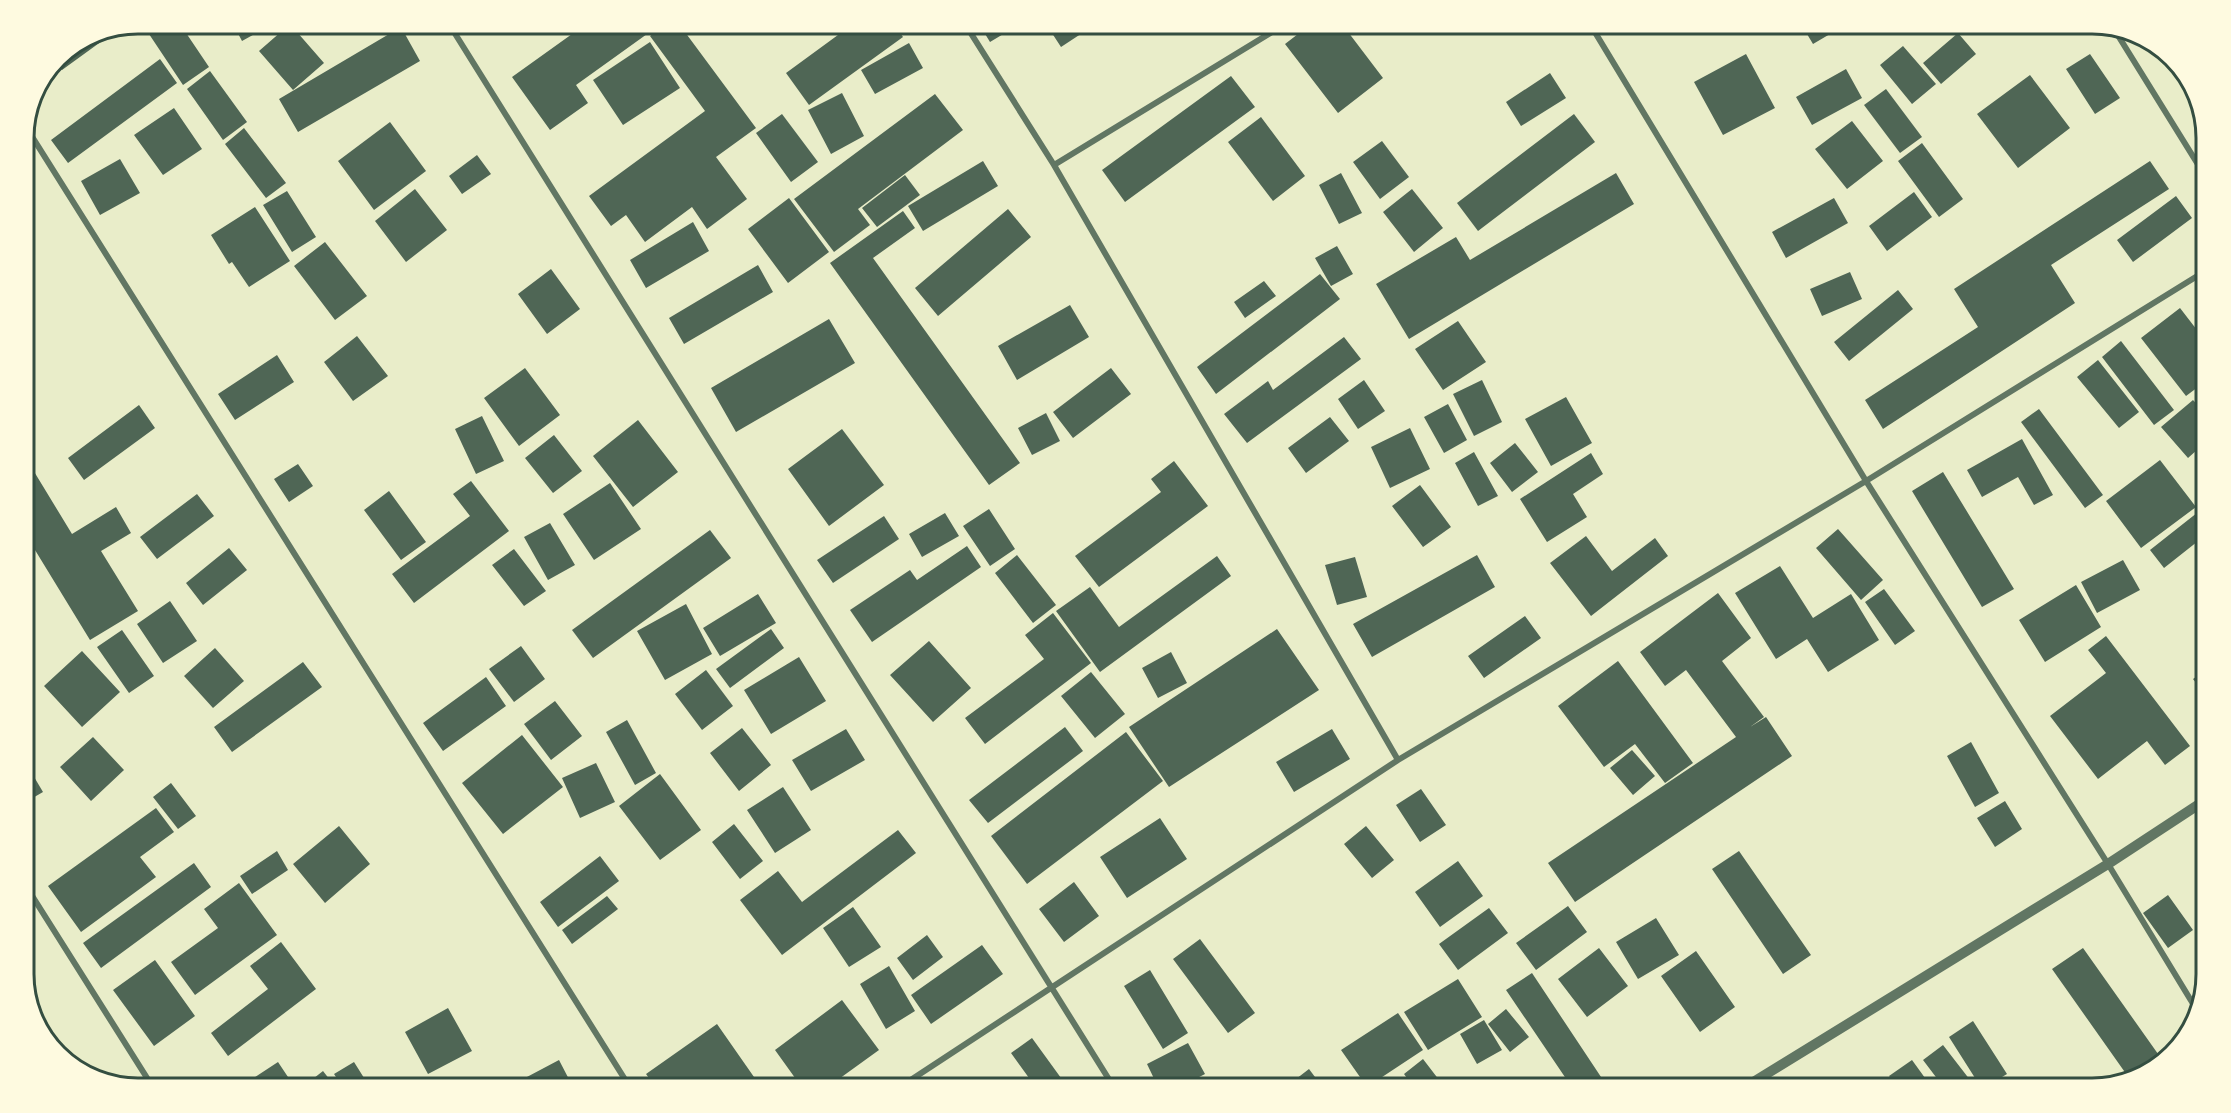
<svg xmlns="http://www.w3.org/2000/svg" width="2231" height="1113" viewBox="0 0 2231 1113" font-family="'Sofia Sans Condensed',sans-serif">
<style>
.building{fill:#4f6655}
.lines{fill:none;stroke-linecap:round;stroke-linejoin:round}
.minor{stroke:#617663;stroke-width:6}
.tertiary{stroke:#617663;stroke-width:10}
.rim{fill:none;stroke:#344e41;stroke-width:3}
</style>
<rect width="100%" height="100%" fill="#e9edc9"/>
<path class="building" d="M 158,24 L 180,24 L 209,67 L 183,85 L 147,31 Z
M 233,24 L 273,24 L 242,41 Z
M 290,24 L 324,63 L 293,90 L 259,51 Z
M 586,24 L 661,24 L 576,85 L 588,103 L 550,130 L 512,77 Z
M 666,24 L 679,24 L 756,128 L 716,157 L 747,199 L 707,229 L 692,207 L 645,242 L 626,215 L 611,226 L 589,196 L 705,111 L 650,36 Z
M 853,24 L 894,24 L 903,37 L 809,105 L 786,73 Z
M 979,24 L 1020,24 L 990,42 Z
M 1046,24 L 1096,24 L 1061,47 Z
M 1311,24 L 1342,24 L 1383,78 L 1338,113 L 1285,44 Z
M 1801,24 L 1847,24 L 1813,44 Z
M 1899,24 L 1920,24 L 1906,34 Z
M 401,27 L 420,61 L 298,132 L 279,99 Z
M 111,29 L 113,33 L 62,70 L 56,62 L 58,57 L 95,33 Z
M 1958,33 L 1976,54 L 1941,84 L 1923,63 Z
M 650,42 L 680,88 L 623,125 L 593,80 Z
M 909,43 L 923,68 L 875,94 L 861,70 Z
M 1903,46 L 1936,84 L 1912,104 L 1880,65 Z
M 1746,54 L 1775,108 L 1723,135 L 1694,82 Z
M 2090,54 L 2120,98 L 2095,114 L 2066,69 Z
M 160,59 L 177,83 L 68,163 L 51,140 Z
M 1846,69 L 1862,98 L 1812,125 L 1796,97 Z
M 210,71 L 247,122 L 223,140 L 187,89 Z
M 1550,73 L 1566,98 L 1521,126 L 1506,102 Z
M 2030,75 L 2070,128 L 2018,168 L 1977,114 Z
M 1231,76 L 1255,107 L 1125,202 L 1102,170 Z
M 1886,89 L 1922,137 L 1900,153 L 1864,105 Z
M 842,93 L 864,136 L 831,154 L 808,110 Z
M 935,94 L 963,130 L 858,209 L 870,225 L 834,252 L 794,199 Z
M 174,108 L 202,149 L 163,175 L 134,135 Z
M 782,114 L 818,162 L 791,182 L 756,133 Z
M 1574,114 L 1595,142 L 1478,231 L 1457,203 Z
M 1261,117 L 1305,176 L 1273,201 L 1228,142 Z
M 1852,121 L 1883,161 L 1847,189 L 1815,149 Z
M 390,122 L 426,171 L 374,210 L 338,161 Z
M 244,128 L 286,183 L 266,198 L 225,144 Z
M 1382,141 L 1409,177 L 1380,199 L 1353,162 Z
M 1922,143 L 1963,199 L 1939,217 L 1898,161 Z
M 477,155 L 491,174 L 462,194 L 449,176 Z
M 120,159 L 140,193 L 100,215 L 81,181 Z
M 983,161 L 998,186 L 923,231 L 908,206 Z
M 2150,161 L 2169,189 L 2051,265 L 2075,303 L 1883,429 L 1865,400 L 1978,327 L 1954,289 Z
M 1341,173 L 1362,213 L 1339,224 L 1319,185 Z
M 1616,173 L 1634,204 L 1409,339 L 1376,284 L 1456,237 L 1470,260 Z
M 905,175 L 920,195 L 877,227 L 862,208 Z
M 415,189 L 447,230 L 406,262 L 375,221 Z
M 1412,189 L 1443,228 L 1414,252 L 1383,212 Z
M 287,191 L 316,237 L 292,252 L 263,205 Z
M 1914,192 L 1932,217 L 1887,251 L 1869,226 Z
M 2176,196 L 2192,218 L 2133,262 L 2117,240 Z
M 789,198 L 829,252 L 788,283 L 748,229 Z
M 1834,198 L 1848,223 L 1786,258 L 1772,232 Z
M 255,207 L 290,261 L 249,287 L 232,262 L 229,264 L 211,235 Z
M 1008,209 L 1031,237 L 938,316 L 915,288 Z
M 903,211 L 915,228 L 873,258 L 1020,463 L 989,485 L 830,263 Z
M 693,222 L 709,251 L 646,288 L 630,260 Z
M 325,242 L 367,296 L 335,320 L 294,266 Z
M 1337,246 L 1353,274 L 1331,286 L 1315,258 Z
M 758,265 L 773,292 L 684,344 L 669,318 Z
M 551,269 L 580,309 L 547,334 L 518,294 Z
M 1850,272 L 1862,299 L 1822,316 L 1810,289 Z
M 1320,274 L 1340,299 L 1216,394 L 1197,367 Z
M 1264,281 L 1276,296 L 1245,318 L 1234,302 Z
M 1898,290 L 1913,309 L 1849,361 L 1834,342 Z
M 2207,300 L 2207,316 L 2199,305 Z
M 1070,305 L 1089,337 L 1017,380 L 998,346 Z
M 2180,308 L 2207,343 L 2207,391 L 2202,384 L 2186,396 L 2141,338 Z
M 829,319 L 855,363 L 736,432 L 711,388 Z
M 1458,321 L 1486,362 L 1443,390 L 1415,349 Z
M 357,336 L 388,376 L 353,401 L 324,362 Z
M 1344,337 L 1361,359 L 1247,443 L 1224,414 L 1268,381 L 1273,390 Z
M 2121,341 L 2174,410 L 2154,425 L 2102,357 Z
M 277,355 L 294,382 L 235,420 L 218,394 Z
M 2098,360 L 2139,412 L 2119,428 L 2077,377 Z
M 525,368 L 560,415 L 519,446 L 484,398 Z
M 1111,368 L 1131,394 L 1073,438 L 1053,412 Z
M 1364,380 L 1385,411 L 1358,429 L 1338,399 Z
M 1482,380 L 1502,422 L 1474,436 L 1453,394 Z
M 1566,397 L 1592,443 L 1551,466 L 1525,419 Z
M 2193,400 L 2207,416 L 2207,441 L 2188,458 L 2161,427 Z
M 1448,404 L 1467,440 L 1444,453 L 1424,417 Z
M 139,405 L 155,428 L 84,480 L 68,458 Z
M 2039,409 L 2103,495 L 2085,508 L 2021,422 Z
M 1046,413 L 1060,441 L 1032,455 L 1018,428 Z
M 482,416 L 504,461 L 476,474 L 455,429 Z
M 1330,417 L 1349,441 L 1306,473 L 1288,448 Z
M 638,420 L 678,472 L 633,507 L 593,456 Z
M 1410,428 L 1430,469 L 1390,488 L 1371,447 Z
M 842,429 L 884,485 L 829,526 L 788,469 Z
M 554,435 L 582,471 L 553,493 L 525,458 Z
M 2022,439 L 2053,495 L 2034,505 L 2018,477 L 1982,497 L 1967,470 Z
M 1515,443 L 1538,472 L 1512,492 L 1490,463 Z
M 1474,452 L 1498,496 L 1478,506 L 1455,463 Z
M 1591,453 L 1603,474 L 1573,494 L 1587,517 L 1547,542 L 1520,499 Z
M 27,460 L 72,534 L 116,507 L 131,533 L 101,551 L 138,611 L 90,640 L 24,532 L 24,462 Z
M 2160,460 L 2196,507 L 2141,548 L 2106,501 Z
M 1174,461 L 1208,506 L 1099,587 L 1075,556 L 1161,492 L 1151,479 Z
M 298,464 L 313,486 L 289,502 L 274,479 Z
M 1943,472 L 2014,589 L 1982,607 L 1912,491 Z
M 471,481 L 509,531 L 414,603 L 392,574 L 470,516 L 453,494 Z
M 610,483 L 641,529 L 594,560 L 563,514 Z
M 1420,485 L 1451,527 L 1423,547 L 1392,506 Z
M 389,491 L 426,542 L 401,560 L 364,510 Z
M 197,494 L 214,516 L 157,559 L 140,537 Z
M 2207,505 L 2207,534 L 2164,568 L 2150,550 Z
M 989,509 L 1015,549 L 990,566 L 963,526 Z
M 945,513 L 959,536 L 922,557 L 909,534 Z
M 884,516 L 899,539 L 833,583 L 817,560 Z
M 550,523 L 575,565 L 548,580 L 524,537 Z
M 1838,529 L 1883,580 L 1861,600 L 1816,548 Z
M 710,530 L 731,558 L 593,658 L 572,630 Z
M 1586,536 L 1612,571 L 1655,538 L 1668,556 L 1591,616 L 1550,563 Z
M 967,546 L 981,567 L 872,642 L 850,610 L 910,570 L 917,580 Z
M 229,548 L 247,570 L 203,605 L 186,583 Z
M 514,549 L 546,591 L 524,606 L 492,565 Z
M 1017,555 L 1056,605 L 1033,623 L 995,573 Z
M 1477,555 L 1495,587 L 1372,657 L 1353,624 Z
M 1217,556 L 1231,576 L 1100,672 L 1056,611 L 1090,587 L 1119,627 Z
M 1355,557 L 1367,597 L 1337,605 L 1325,565 Z
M 2123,560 L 2140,590 L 2097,613 L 2081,582 Z
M 1780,566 L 1813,618 L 1851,594 L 1879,640 L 1828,672 L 1807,639 L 1776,659 L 1735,593 Z
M 2076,585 L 2101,627 L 2045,662 L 2019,620 Z
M 1884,589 L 1915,631 L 1895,645 L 1865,602 Z
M 1718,593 L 1751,638 L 1722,661 L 1764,717 L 1750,727 L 1766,717 L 1792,756 L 1575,902 L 1548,863 L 1736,737 L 1686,670 L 1665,686 L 1640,652 Z
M 758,594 L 776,623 L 720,656 L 703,628 Z
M 170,601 L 197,641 L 163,663 L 137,624 Z
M 686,604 L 712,654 L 665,680 L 637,631 Z
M 1053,613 L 1091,663 L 985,744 L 965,718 L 1044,659 L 1025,635 Z
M 1525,616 L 1541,638 L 1484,678 L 1468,656 Z
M 771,629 L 784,648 L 730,688 L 716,669 Z
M 1277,629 L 1319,690 L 1169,787 L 1129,727 Z
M 122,630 L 154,676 L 129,693 L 97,647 Z
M 2106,636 L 2190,746 L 2165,765 L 2147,741 L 2098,779 L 2050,716 L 2106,673 L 2088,650 Z
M 929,641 L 971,688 L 933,722 L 890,675 Z
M 521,646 L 545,679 L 514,702 L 489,669 Z
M 215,648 L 244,681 L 213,708 L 184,676 Z
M 82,651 L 120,692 L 82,727 L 44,686 Z
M 1171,652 L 1187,683 L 1158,698 L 1142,668 Z
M 799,657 L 826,701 L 771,734 L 744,690 Z
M 1618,661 L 1693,763 L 1665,783 L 1635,744 L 1604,767 L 1558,706 Z
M 303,662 L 322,687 L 232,752 L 214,727 Z
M 2207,669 L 2207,697 L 2193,679 Z
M 706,670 L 733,706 L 702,730 L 675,694 Z
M 1091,672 L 1125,714 L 1095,738 L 1061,696 Z
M 486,677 L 506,706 L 443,751 L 423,723 Z
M 555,701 L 582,736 L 551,760 L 524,724 Z
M 627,720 L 656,773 L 635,785 L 606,732 Z
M 1065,727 L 1083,751 L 988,823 L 969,800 Z
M 742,728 L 771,765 L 739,791 L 710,753 Z
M 846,729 L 865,760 L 811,791 L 792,760 Z
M 1332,729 L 1350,759 L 1294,792 L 1276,762 Z
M 1126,732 L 1163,781 L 1027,884 L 991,836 Z
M 522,735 L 563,787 L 503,834 L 462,783 Z
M 93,737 L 124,770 L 91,801 L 60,767 Z
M 1971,742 L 1999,793 L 1975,807 L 1947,756 Z
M 1632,750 L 1655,776 L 1633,795 L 1610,768 Z
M 24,760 L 43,792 L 24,803 Z
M 596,763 L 615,802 L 580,818 L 562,778 Z
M 660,774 L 701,830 L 660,860 L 619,806 Z
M 171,783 L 196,816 L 178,829 L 153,797 Z
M 783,787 L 811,830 L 775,853 L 747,810 Z
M 1421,789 L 1446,825 L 1420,842 L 1396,805 Z
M 2005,801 L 2022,829 L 1995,847 L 1977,818 Z
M 156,808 L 174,832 L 140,857 L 156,877 L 81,932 L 48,886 Z
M 1160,818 L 1187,859 L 1127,898 L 1100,857 Z
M 734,824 L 763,861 L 740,879 L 712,842 Z
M 339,826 L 370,864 L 325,903 L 293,864 Z
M 1366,826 L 1394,860 L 1372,878 L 1344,844 Z
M 898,830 L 916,853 L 782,955 L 740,900 L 778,871 L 802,902 Z
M 277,851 L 288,870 L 252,894 L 240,876 Z
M 1739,851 L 1811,955 L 1783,974 L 1712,869 Z
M 600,856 L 619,881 L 558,927 L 540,902 Z
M 1458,861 L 1483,896 L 1440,927 L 1415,892 Z
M 194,863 L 211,887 L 101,968 L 83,943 Z
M 1074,882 L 1099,916 L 1064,942 L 1039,909 Z
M 239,883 L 277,935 L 195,995 L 171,962 L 218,928 L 204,909 Z
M 2168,895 L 2193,930 L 2168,948 L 2143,913 Z
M 607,896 L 618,909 L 572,944 L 562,930 Z
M 1568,906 L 1587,932 L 1536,970 L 1516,943 Z
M 853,907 L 881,947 L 849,967 L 823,928 Z
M 1489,908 L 1508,933 L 1458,970 L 1439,944 Z
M 1656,918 L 1679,955 L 1638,979 L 1616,942 Z
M 927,935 L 943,957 L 913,980 L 897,958 Z
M 1200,939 L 1255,1013 L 1228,1033 L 1173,959 Z
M 281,942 L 316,989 L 228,1056 L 211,1033 L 268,989 L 250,966 Z
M 982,945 L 1003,974 L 931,1024 L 911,995 Z
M 1599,948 L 1628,986 L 1587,1017 L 1558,979 Z
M 2083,948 L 2163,1061 L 2156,1070 L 2129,1078 L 2052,969 Z
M 1696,951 L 1735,1007 L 1700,1032 L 1661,976 Z
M 155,960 L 195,1016 L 154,1046 L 113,990 Z
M 889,966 L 915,1011 L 886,1029 L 860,984 Z
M 1150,970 L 1188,1033 L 1163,1049 L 1124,986 Z
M 1532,973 L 1607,1086 L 1603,1089 L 1573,1089 L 1506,990 Z
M 1458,979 L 1482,1017 L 1428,1050 L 1404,1012 Z
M 2205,984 L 2201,999 L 2195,990 Z
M 842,1000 L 879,1050 L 825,1089 L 803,1089 L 775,1050 Z
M 448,1008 L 472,1051 L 428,1074 L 405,1032 Z
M 1506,1009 L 1529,1037 L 1510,1052 L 1488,1024 Z
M 1398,1013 L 1423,1050 L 1367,1087 L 1341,1050 Z
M 1484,1020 L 1502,1050 L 1477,1064 L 1460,1034 Z
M 1973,1021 L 2007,1074 L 1982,1089 L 1949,1037 Z
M 717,1024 L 754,1077 L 737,1089 L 657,1089 L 646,1074 Z
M 1032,1038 L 1069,1089 L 1037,1089 L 1011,1053 Z
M 1188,1043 L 1205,1074 L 1176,1089 L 1159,1089 L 1147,1064 Z
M 1943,1045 L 1977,1089 L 1945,1089 L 1923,1060 Z
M 1423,1059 L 1446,1089 L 1415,1089 L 1404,1074 Z
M 559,1060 L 573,1087 L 504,1089 Z
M 1912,1060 L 1933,1089 L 1899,1089 L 1889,1076 Z
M 278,1062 L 296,1089 L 237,1089 Z
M 354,1062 L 371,1089 L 344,1089 L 334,1074 Z
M 1309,1069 L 1324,1089 L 1283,1089 Z
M 323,1071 L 337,1089 L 300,1089 Z
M 1552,1080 L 1558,1089 L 1537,1089 Z
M 1212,1083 L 1216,1089 L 1203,1089 Z"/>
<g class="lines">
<path class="minor" d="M 449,24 L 1115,1089
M 965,24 L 1054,165 L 1398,760
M 1590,24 L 1866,481 L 2108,864 L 2198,1012
M 2114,29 L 2207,179
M 26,127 L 631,1089
M 1054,165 L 1285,24
M 24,883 L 154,1089
M 897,1089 L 1398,760 L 1866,481 L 2207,270"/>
<path class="tertiary" d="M 1742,1089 L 2108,864 L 2207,799"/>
</g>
<path d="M0 0H2231V1113H0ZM138 34H2092A104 104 0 0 1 2196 138V974A104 104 0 0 1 2092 1078H138A104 104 0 0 1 34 974V138A104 104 0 0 1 138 34Z" fill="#fefae0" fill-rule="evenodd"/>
<path class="rim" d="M138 34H2092A104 104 0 0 1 2196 138V974A104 104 0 0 1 2092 1078H138A104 104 0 0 1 34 974V138A104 104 0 0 1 138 34Z"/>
</svg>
